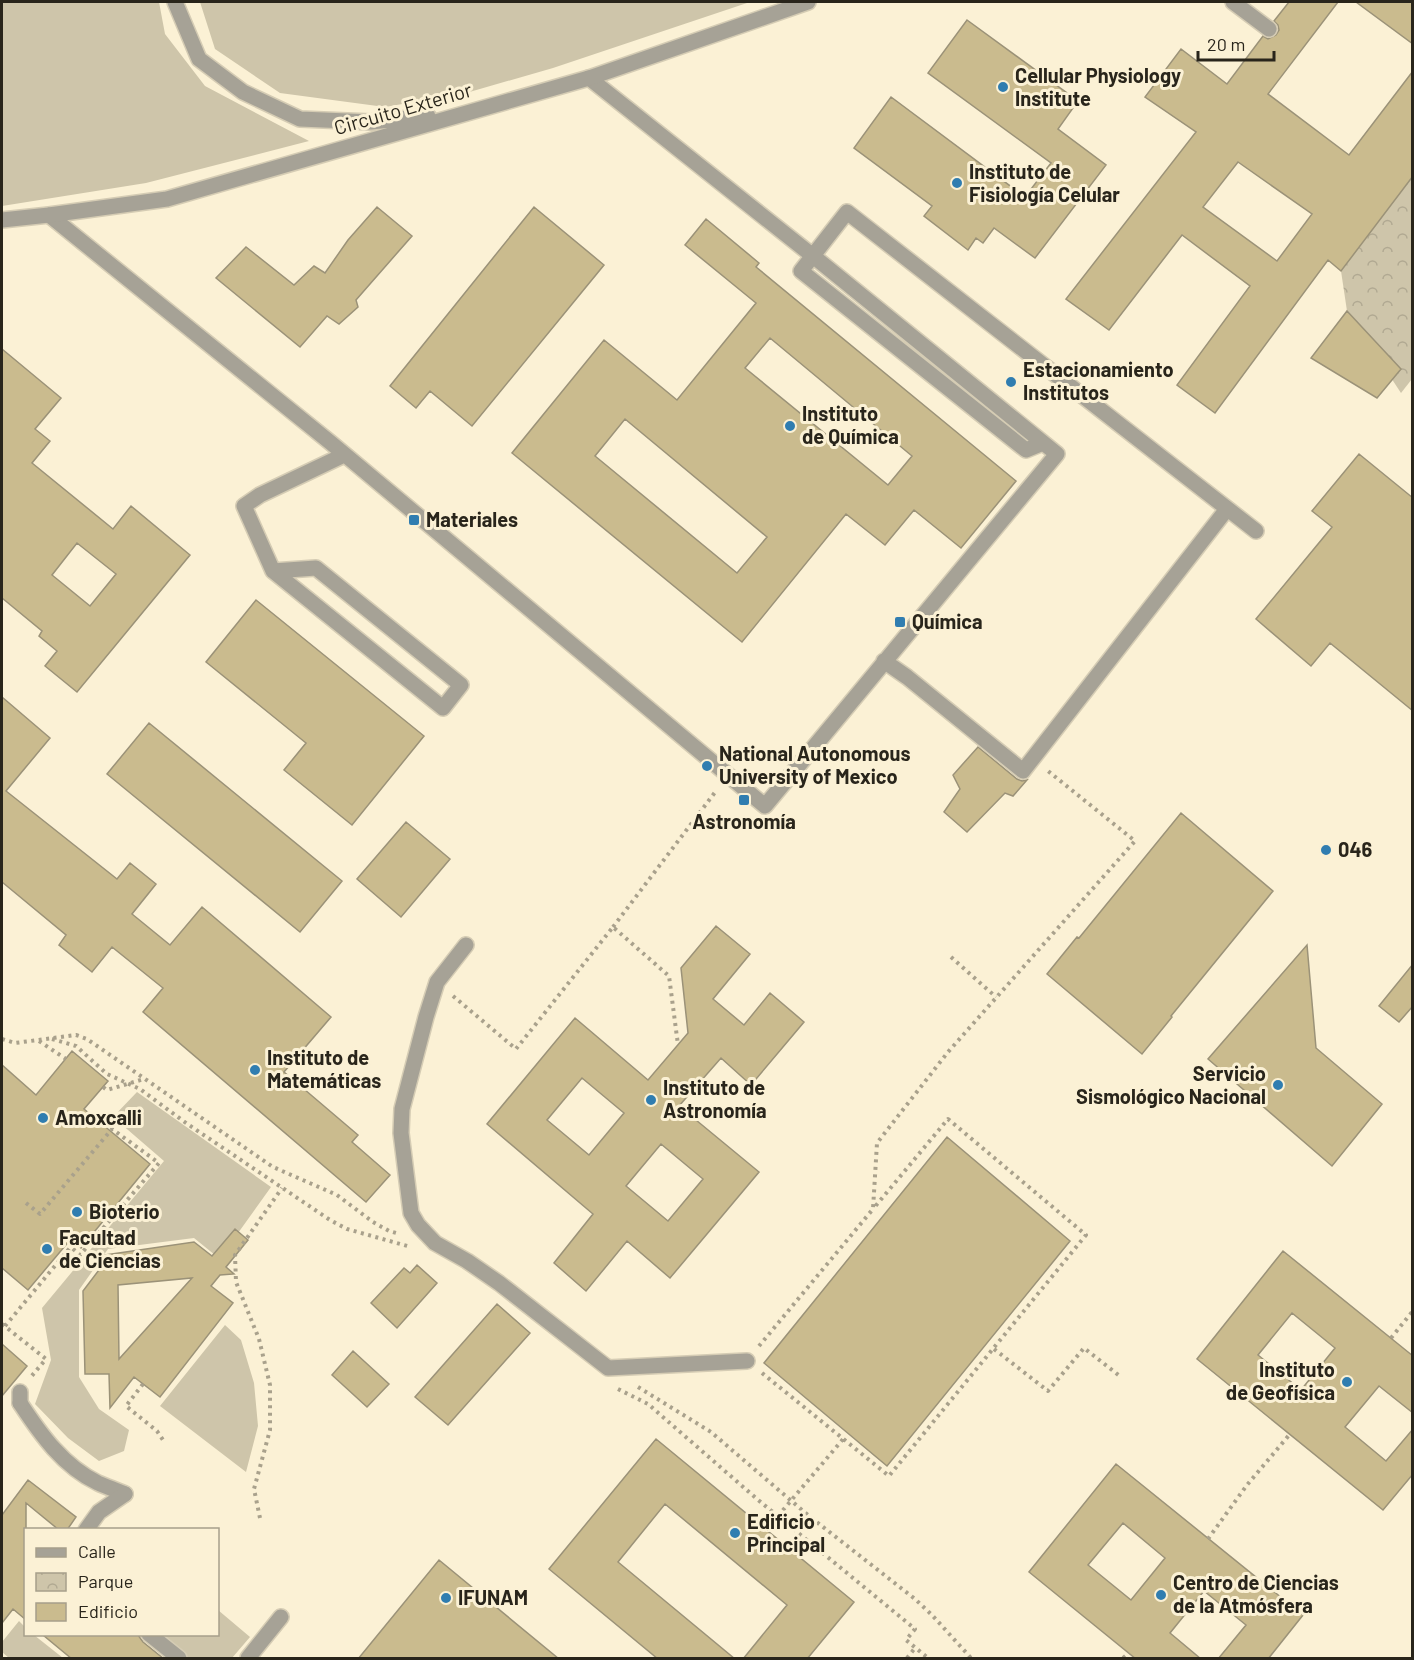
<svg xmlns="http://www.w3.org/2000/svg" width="1414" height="1660" viewBox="0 0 1414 1660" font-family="Barlow,sans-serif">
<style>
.grass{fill:#cec5aa}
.park{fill:url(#park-crowns)}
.building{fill:#cabb8e;stroke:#9b9278;stroke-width:1.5;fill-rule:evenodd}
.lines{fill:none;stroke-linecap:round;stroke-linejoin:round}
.service-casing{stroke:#d5ccb4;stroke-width:18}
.pedestrian-casing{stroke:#d5ccb4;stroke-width:18}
.tertiary-casing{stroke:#d5ccb4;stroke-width:18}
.path{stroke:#a9a18c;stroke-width:4;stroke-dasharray:3 4.5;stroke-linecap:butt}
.service{stroke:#a6a296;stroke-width:15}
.pedestrian{stroke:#a6a296;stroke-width:15}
.tertiary{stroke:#a6a296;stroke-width:15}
.poi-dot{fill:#307db0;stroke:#fbf1d5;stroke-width:2}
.labels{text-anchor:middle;stroke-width:6;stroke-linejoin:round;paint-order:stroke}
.poi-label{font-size:20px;font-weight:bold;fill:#29251b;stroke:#fbf1d5;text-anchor:start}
.street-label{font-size:20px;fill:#29251b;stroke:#fbf1d5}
</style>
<defs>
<pattern id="park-crowns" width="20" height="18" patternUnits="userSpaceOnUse" patternTransform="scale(1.5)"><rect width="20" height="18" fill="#cec5aa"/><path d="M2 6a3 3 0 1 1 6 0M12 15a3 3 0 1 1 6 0" fill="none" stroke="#b1a992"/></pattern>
</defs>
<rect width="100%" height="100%" fill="#fbf1d5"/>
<path class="grass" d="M 2,2 L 159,2 L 165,34 L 205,86 L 309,141 L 146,183 L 2,206 Z
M 200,2 L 750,2 L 553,68 L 466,93 L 385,107 L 280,93 L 215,49 Z
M 137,1092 L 271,1187 L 228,1247 L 226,1264 L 194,1238 L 108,1249 L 79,1290 L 79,1377 L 99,1409 L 129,1430 L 124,1451 L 99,1461 L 68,1438 L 35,1404 L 51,1360 L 42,1308 L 164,1161 L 113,1117 Z
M 225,1325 L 241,1340 L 254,1383 L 258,1426 L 246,1472 L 160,1406 Z
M 218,1610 L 250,1637 L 232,1658 L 187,1658 L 157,1635 L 218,1634 Z
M 19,1621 L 25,1627 L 26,1634 L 34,1635 L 63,1658 L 9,1658 L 2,1652 L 2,1642 Z"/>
<path class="park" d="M 1412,176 L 1412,379 L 1401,393 L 1347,311 L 1341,271 Z"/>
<path class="building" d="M 1289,2 L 1338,2 L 1268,94 L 1349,155 L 1413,71 L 1413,176 L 1341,271 L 1328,260 L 1215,413 L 1177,385 L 1250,286 L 1182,235 L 1109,330 L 1066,299 L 1196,132 L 1145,97 L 1181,49 L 1227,84 L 1263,36 L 1268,39 L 1276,35 L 1279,30 L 1278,25 L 1274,21 ZM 1238,162 L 1312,214 L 1277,261 L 1203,207 Z
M 1356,2 L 1413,2 L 1413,44 Z
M 967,20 L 1078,101 L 1058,129 L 1106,165 L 1035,258 L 994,228 L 983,243 L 976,238 L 968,250 L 924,216 L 932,206 L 854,148 L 891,97 L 1025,197 L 1051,163 L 928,73 Z
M 377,207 L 412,236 L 356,300 L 358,307 L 339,324 L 327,316 L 300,347 L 216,278 L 246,247 L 294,285 L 314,266 L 325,273 L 348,240 Z
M 534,207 L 604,265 L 472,426 L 430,391 L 416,408 L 390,386 Z
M 706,219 L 759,263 L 756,267 L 1016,481 L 961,548 L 914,510 L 885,545 L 846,514 L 742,642 L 512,453 L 604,340 L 677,400 L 756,303 L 685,245 ZM 770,338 L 912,456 L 888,485 L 745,368 ZM 625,419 L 767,537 L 737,573 L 595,456 Z
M 1347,311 L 1401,369 L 1377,398 L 1311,358 Z
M 2,349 L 61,398 L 35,429 L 50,441 L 32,463 L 113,529 L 131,506 L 190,555 L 77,692 L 45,666 L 57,651 L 39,636 L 42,631 L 2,598 ZM 77,543 L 116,574 L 90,606 L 52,575 Z
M 1359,454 L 1413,498 L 1413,711 L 1330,643 L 1311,666 L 1256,619 L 1332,527 L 1312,511 Z
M 256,600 L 424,736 L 352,825 L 284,770 L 306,743 L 206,662 Z
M 2,697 L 50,738 L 6,791 L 117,879 L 130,863 L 156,884 L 132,914 L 170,945 L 202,907 L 331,1017 L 284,1072 L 358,1135 L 352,1142 L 390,1175 L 366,1202 L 143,1012 L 163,988 L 112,947 L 92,972 L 59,945 L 66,935 L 2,882 Z
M 149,723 L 342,881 L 300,932 L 107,774 Z
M 978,747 L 1017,779 L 1022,781 L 1027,780 L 1013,796 L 1005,793 L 967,832 L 944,812 L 960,789 L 953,775 Z
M 1181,813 L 1273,891 L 1171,1016 L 1172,1017 L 1142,1054 L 1047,974 L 1077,937 L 1079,938 Z
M 406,822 L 450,859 L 401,917 L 357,879 Z
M 716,926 L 750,954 L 713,999 L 744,1025 L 770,993 L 804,1022 L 751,1085 L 721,1058 L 679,1106 L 759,1172 L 670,1278 L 627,1241 L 586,1291 L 554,1263 L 593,1214 L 487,1124 L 575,1018 L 648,1080 L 688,1033 L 681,968 ZM 582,1078 L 624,1113 L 589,1155 L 547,1120 ZM 661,1144 L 703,1179 L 668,1221 L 626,1186 Z
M 1307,945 L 1316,1048 L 1382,1104 L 1332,1166 L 1208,1059 Z
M 1413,964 L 1413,1006 L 1399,1022 L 1379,1006 Z
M 72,1051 L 108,1081 L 84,1109 L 150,1164 L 81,1248 L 70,1240 L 28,1290 L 2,1268 L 2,1065 L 36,1095 Z
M 947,1137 L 1070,1241 L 887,1466 L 764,1363 Z
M 235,1229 L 248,1240 L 226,1267 L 234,1274 L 220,1275 L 211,1286 L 233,1303 L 160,1397 L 134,1377 L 110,1408 L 109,1374 L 85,1374 L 83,1291 L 102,1266 L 91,1257 L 194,1242 L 212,1256 ZM 192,1278 L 119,1359 L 118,1285 Z
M 1283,1251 L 1413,1356 L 1413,1413 L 1379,1386 L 1345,1427 L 1386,1461 L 1413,1429 L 1413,1474 L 1383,1510 L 1197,1359 ZM 1292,1313 L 1335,1348 L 1301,1390 L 1258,1355 Z
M 417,1265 L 437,1283 L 397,1328 L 371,1303 L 404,1268 L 410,1273 Z
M 497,1304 L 530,1333 L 448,1425 L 415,1397 Z
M 2,1344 L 27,1366 L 2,1396 Z
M 353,1351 L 389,1384 L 367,1407 L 332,1375 Z
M 656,1439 L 854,1602 L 807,1659 L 743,1659 L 787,1605 L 665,1504 L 618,1562 L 735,1659 L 658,1659 L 549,1569 Z
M 1116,1464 L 1303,1615 L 1268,1659 L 1218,1659 L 1246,1625 L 1204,1591 L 1170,1633 L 1201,1659 L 1136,1659 L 1029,1572 ZM 1123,1523 L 1165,1558 L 1131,1600 L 1088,1565 Z
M 28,1480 L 76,1517 L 67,1530 L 59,1530 L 26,1503 L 26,1620 L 13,1609 L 2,1623 L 2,1515 Z
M 439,1560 L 559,1659 L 358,1659 Z
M 43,1635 L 138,1635 L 143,1642 L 164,1659 L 72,1659 Z"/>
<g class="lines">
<g class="service-casing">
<path id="service" d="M 49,215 L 331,443 L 765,806 L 1057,454 L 813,256 L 589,78
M 1043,443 L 1026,450 L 801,271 L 847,212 L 1256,531
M 273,571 L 316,568 L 461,685 L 443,708 L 273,571 L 244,506 L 260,495 L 344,455
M 884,661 L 907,677 L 1023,771 L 1227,509
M 466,945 L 437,982 L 426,1017 L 402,1109 L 401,1133 L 411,1213 L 418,1225 L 435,1243 L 467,1261 L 499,1283 L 608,1368 L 747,1361
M 20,1403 C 41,1435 63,1466 98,1483 C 107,1487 116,1490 125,1494
M 248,1658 L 281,1617"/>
</g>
<g class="pedestrian-casing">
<path id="pedestrian" d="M 1233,2 L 1269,29
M 20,1392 L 20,1403
M 86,1530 L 99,1512 L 125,1494
M 149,1634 L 179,1658"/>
</g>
<g class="tertiary-casing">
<path id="tertiary" d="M 175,2 L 199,59 L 243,92 L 300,119 L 371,122 L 428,116
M 2,220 L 49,215 L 167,199 L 589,78 L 808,2"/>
</g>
<path class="path" d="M 613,927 L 716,791
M 951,957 L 996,997
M 453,996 L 516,1049 L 613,927 L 669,976 L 678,1045
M 2,1039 L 15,1043 L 76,1035 L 87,1039 L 273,1167 L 337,1195 L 373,1222 L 389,1231 L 400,1234
M 52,1039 L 76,1046 L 107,1074 L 140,1089 L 186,1123 L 330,1220 L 347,1229 L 411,1247
M 39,1041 L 66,1059
M 103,1087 L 107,1090 L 144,1079
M 26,1203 L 40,1214 L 112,1129 L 159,1163 L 80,1255 L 71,1247
M 2,1324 L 46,1359 L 30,1378
M 5,1326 L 74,1243
M 1391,1338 L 1412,1312
M 759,1346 L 873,1209 L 877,1143 L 948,1052 L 1135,841 L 1048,771
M 994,1349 L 1048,1391 L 1084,1348 L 1121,1377
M 762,1373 L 889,1476 L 1086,1235 L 948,1119 L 873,1209
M 143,1384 L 126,1406 L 157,1431 L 165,1443
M 638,1387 L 711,1432 L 809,1516 L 915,1599 L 932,1615 L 971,1658
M 618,1389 L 648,1404 L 757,1499 L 915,1629 L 906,1640 L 928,1658
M 778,1516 L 844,1438
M 260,1518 L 254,1489 L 270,1430 L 270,1385 L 259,1339 L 236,1282 L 235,1255 L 282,1188
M 1208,1539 L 1247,1485 L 1290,1434
M 907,1658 L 915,1648
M 1123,1658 L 1129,1653"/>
<use href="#service" class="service"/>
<use href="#pedestrian" class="pedestrian"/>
<use href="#tertiary" class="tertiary"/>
</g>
<g class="poi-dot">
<circle cx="1003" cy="87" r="6"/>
<circle cx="957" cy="183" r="6"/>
<circle cx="1011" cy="382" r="6"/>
<circle cx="790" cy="426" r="6"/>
<rect x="408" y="514" width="12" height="12" rx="3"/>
<rect x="894" y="616" width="12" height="12" rx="3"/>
<circle cx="707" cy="766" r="6"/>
<rect x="738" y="794" width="12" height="12" rx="3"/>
<circle cx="1326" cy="850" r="6"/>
<circle cx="255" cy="1070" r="6"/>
<circle cx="1278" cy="1085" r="6"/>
<circle cx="651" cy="1100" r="6"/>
<circle cx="43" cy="1118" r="6"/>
<circle cx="77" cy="1212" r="6"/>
<circle cx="47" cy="1249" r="6"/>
<circle cx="1347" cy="1382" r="6"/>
<circle cx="735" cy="1533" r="6"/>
<circle cx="1161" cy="1595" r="6"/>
<circle cx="446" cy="1598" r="6"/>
</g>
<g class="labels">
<g class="poi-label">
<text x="1015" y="83">Cellular Physiology<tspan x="1015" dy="23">Institute</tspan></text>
<text x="969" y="179">Instituto de<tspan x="969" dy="23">Fisiología Celular</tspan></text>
<text x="1023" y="377">Estacionamiento<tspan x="1023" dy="23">Institutos</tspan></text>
<text x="802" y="421">Instituto<tspan x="802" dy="23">de Química</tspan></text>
<text x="426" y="527">Materiales</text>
<text x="912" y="629">Química</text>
<text x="719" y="761">National Autonomous<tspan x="719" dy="23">University of Mexico</tspan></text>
<text x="744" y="829" text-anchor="middle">Astronomía</text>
<text x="1338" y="857">046</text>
<text x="267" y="1065">Instituto de<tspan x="267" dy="23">Matemáticas</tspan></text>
<text x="1266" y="1081" text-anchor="end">Servicio<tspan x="1266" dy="23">Sismológico Nacional</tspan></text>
<text x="663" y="1095">Instituto de<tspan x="663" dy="23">Astronomía</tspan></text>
<text x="55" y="1125">Amoxcalli</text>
<text x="89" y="1219">Bioterio</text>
<text x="59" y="1245">Facultad<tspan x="59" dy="23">de Ciencias</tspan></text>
<text x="1335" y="1377" text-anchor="end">Instituto<tspan x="1335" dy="23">de Geofísica</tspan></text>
<text x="747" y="1529">Edificio<tspan x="747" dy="23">Principal</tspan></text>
<text x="1173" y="1590">Centro de Ciencias<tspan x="1173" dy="23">de la Atmósfera</tspan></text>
<text x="458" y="1605">IFUNAM</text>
</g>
<g class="street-label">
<text transform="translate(403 109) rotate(-16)" y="7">Circuito Exterior</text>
</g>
</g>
<rect width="1414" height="1660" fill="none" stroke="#29251b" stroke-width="6"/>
<rect x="24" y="1528" width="195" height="108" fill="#fbf1d5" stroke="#a79f8b" stroke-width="1.5"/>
<rect x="36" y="1548" width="30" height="9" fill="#a6a296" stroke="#a79f8b" stroke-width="1.5"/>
<text x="78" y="1558" font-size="18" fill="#29251b">Calle</text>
<rect x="36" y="1573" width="30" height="18" fill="url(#park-crowns)" stroke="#a79f8b" stroke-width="1.5"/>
<text x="78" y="1588" font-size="18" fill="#29251b">Parque</text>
<rect x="36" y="1603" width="30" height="18" fill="#cabb8e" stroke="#a79f8b" stroke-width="1.5"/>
<text x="78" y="1618" font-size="18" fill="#29251b">Edificio</text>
<path d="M1198 51v9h76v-9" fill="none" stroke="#29251b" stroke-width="3"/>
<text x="1207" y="51" font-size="18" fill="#29251b" stroke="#fbf1d5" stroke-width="4.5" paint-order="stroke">20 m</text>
</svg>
